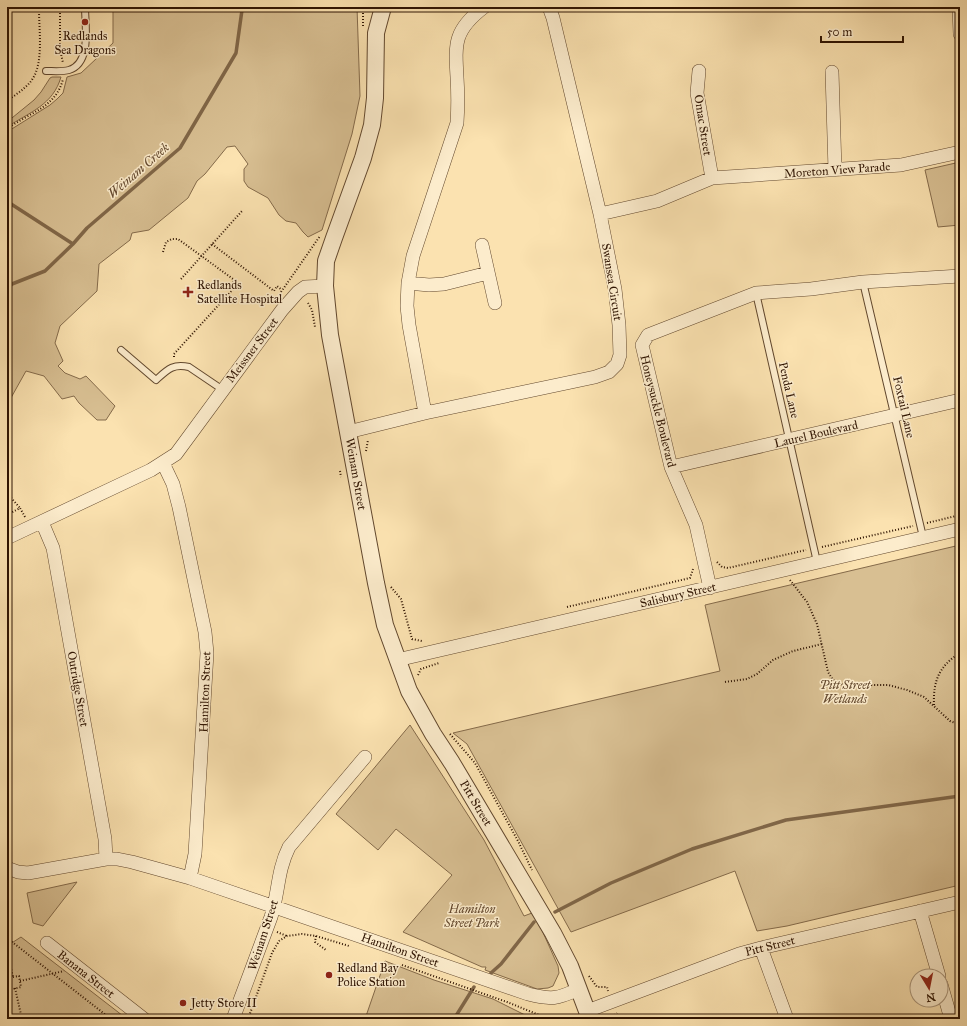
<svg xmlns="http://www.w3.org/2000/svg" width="967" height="1026" viewBox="0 0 967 1026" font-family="'IM FELL Great Primer',serif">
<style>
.green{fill:#d8bf92;stroke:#846a4a}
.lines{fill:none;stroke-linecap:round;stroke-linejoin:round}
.stream{stroke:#806647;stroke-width:3.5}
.service-casing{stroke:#62482e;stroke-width:8}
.minor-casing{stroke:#62482e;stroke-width:14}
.tertiary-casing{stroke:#62482e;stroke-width:18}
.path{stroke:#2f1402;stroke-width:2;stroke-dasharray:1 2;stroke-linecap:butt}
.service{stroke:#fceccc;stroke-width:6}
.minor{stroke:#fceccc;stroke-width:13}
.tertiary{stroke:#fceccc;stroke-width:16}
.poi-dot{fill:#8f2418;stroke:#fceccc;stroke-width:1.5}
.labels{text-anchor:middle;stroke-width:3;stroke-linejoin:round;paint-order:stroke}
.poi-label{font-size:12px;fill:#2f1402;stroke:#fceccc;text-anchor:start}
.street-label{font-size:12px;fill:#2f1402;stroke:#fceccc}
.park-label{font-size:12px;font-style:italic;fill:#62472d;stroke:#fceccc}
.water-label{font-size:13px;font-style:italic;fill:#654a30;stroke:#fceccc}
</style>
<rect width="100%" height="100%" fill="#fbe2b0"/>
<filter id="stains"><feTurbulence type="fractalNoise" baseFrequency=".005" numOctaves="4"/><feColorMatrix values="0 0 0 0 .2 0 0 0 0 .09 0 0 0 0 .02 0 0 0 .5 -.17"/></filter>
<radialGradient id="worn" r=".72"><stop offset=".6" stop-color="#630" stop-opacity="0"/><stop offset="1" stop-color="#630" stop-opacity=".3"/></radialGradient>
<path class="green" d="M 113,7 L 357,7 L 360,96 L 352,134 L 322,230 L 308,237 L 303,232 L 296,223 L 286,221 L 279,215 L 268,198 L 248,187 L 244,181 L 244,169 L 248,164 L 235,146 L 227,147 L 205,174 L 197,181 L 188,198 L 149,230 L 132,233 L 130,240 L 99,264 L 97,291 L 60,326 L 55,343 L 63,361 L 58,366 L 65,373 L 80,379 L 86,376 L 115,406 L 106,420 L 97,420 L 79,403 L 74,396 L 62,399 L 44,376 L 26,371 L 7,405 L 7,132 L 50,105 L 57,99 L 63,93 L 67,77 L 81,73 L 113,43 Z
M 52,77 L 61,77 C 53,105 30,112 7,127 L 7,122 L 34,100 L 41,92 L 50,78 Z
M 960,162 L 960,225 L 938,227 L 925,170 Z
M 960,545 L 960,885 L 787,926 L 757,931 L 735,871 L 571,932 L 467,744 L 453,733 L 720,671 L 705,605 Z
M 410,725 L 484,840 L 524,916 L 532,913 L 541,928 L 558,966 L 559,973 L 553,986 L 548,988 L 537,989 L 485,970 L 486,967 L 482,967 L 403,932 L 452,875 L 396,829 L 378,850 L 336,814 Z
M 77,882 L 43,926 L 33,923 L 27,893 Z
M 21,937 L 127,1019 L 7,1019 L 7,946 Z
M 385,961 L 434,980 L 493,999 L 533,1019 L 365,1019 Z"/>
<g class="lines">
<path class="stream" d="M 8,202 L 73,244
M 7,289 L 12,284 L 45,271 L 73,244 L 87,228 L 180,148 L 236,53 L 242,10 L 241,7
M 555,912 L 611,883 L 692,849 L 786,820 L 960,796
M 491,973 L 501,964 L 534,922
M 454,1019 L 474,987"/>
<g class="service-casing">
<path id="service" d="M 46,71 C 53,71 62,72 69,70 C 92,63 85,25 85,7
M 863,282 L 923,537
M 756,293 L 817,562
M 121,350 L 156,380 C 167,370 173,363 189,367 L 223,390"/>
</g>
<g class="minor-casing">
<path id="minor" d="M 959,7 L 960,34
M 699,71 L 697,93 L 712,178
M 832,72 L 835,170
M 600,214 L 657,201 L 712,178 L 901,165 L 960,152
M 482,245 L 495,303
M 408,283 L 429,285 L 444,284 L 488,273
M 425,413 L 409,325 L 407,306 L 408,283 L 413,256 L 457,123 C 458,108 458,93 457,77 C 455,43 454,30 484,7
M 348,432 L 425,413 L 595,377 L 609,372 L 617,364 L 620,355 L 619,325 L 615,289 L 600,214 L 553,18 L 549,7
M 163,463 L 173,484 L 179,507 L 205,632 L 207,653 L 195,854 L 190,878
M 671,467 L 960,400
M 42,522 L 53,548 L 105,839 L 106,859
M 7,538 L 151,470 L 176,454 L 282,310 L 298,292 L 305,287 L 325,286
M 710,588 L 696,525 L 671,467 L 642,345 L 648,335 L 756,293 L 811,289 L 863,282 L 960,276
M 397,660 L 960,529
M 7,868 L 18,872 L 28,873 L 106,859 L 117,859 L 132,862 L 190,878 L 528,994 C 552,1000 557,999 579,989
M 920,911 L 939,976
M 47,943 L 144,1019
M 761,948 L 787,1019
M 941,984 L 951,1019
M 587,1011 L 739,954 L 761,948 L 960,902
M 233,1019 L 271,917 C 279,892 277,871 289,847 L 365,757"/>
</g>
<g class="tertiary-casing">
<path id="tertiary" d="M 383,7 L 376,33 L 375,98 L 372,125 L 363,158 L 334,238 L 326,261 L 325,286 L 330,335 L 376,583 L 385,625 L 409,691 L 433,734 L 452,763 L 553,933 L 570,966 L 590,1019"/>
</g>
<path class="path" d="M 60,7 L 60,49 L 63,63
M 363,7 L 363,26
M 7,101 C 15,95 25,89 31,81 C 44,65 39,31 39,10
M 7,129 C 28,113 56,108 63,79
M 212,244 L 274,291 L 277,286 L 282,290
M 163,252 L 166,242 L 172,239 L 178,239 L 233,279 L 235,287 L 174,354 L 174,359
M 181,279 L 242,211
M 281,292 L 320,236
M 308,303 L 312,310 L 315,327
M 366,451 L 368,440
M 340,471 L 341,477
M 7,493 L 20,508
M 7,515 L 20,508 L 25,517
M 927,523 L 960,515
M 822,547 L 913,526
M 717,562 L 722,567 L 728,568 L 806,550
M 790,580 L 807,602 L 817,624 L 828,672 L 833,680 L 843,685 L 888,685 L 907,690 L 924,697 L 950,721 L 960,725
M 391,587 L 401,599 L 412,639 L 422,641
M 567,607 L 690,578 L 693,569
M 418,675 L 421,669 L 439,663
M 725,682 L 747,679 L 757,674 L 773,660 L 793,651 L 822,644
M 934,705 C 933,681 939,666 960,653
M 450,734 L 475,763 L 518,841 L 532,870
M 277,932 L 287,936
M 316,936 L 315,942 L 326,950
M 7,938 L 111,1019
M 7,952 L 13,977
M 402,965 L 507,1002 L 549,1019
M 589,976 L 597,987 L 607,987 L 608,991
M 7,978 L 19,976 L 21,987 L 9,990 L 7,980
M 20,981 L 64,971
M 15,988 L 22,1019
M 248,1019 L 272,953 L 279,941 L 287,936 L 302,934 L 316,936 L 349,946
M 610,1019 L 617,1013"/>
<use href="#service" class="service"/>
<use href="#minor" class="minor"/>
<use href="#tertiary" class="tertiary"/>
</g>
<g class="poi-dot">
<circle cx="85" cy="22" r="4"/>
<path d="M186 286h4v4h4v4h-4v4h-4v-4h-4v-4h4z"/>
<circle cx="329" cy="975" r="4"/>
<circle cx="183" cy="1003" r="4"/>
</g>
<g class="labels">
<g class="poi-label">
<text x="85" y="40" text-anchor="middle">Redlands<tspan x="85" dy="14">Sea Dragons</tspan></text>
<text x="197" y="289">Redlands<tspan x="197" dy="14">Satellite Hospital</tspan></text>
<text x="337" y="972">Redland Bay<tspan x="337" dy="14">Police Station</tspan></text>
<text x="191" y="1007">Jetty Store II</text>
</g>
<g class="street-label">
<text transform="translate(703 125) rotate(81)" y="4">Omac Street</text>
<text transform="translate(837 170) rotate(-4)" y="4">Moreton View Parade</text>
<text transform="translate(612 282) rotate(81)" y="4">Swansea Circuit</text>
<text transform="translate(252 350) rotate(-53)" y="4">Meissner Street</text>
<text transform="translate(789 390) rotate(77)" y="4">Penda Lane</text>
<text transform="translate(904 407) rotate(77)" y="4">Foxtail Lane</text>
<text transform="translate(658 411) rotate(76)" y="4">Honeysuckle Boulevard</text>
<text transform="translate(816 434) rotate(-13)" y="4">Laurel Boulevard</text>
<text transform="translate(356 474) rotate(80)" y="4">Weinam Street</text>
<text transform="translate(678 595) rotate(-13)" y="4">Salisbury Street</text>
<text transform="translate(78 689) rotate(80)" y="4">Outridge Street</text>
<text transform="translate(205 692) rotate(-88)" y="4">Hamilton Street</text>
<text transform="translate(476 803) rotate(59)" y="4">Pitt Street</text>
<text transform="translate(263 935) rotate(-72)" y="4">Weinam Street</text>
<text transform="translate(770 946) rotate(-14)" y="4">Pitt Street</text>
<text transform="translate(400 950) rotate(19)" y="4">Hamilton Street</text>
<text transform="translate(86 974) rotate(38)" y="4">Banana Street</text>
</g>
<g class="park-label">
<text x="845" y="689">Pitt Street<tspan x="845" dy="14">Wetlands</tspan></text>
<text x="472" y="913">Hamilton<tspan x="472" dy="14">Street Park</tspan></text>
</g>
<g class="water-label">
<text transform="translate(138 170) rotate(-41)" y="5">Weinam Creek</text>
</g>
</g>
<rect width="967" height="1026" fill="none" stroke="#fbe2b0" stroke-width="24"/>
<rect x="8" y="8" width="951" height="1010" fill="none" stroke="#2f1402" stroke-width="2"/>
<rect x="12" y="12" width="943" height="1002" fill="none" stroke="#2f1402"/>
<g transform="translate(929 988) rotate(170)"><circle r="19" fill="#fceccc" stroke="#aa967b"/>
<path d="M0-3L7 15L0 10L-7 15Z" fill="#8f2418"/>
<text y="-6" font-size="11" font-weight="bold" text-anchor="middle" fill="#2f1402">N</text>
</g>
<path d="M821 36v6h82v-6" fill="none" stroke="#2f1402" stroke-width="2"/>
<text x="827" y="36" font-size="12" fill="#2f1402" stroke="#fceccc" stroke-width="3" paint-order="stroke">50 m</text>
<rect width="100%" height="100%" filter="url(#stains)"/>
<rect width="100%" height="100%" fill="url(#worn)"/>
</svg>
